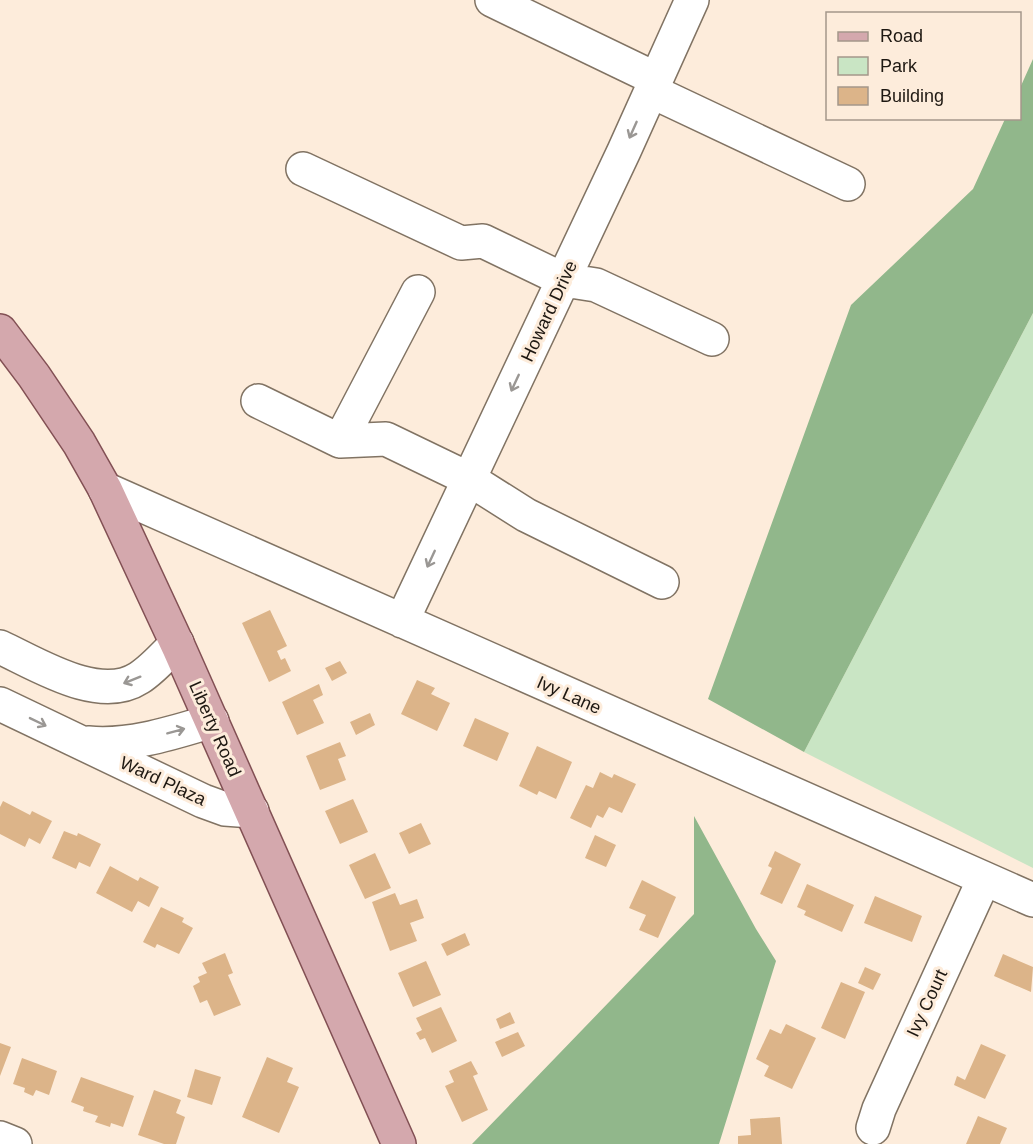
<svg xmlns="http://www.w3.org/2000/svg" width="1033" height="1144" viewBox="0 0 1033 1144" font-family="Arial,sans-serif">
<style>
.green{fill:#c9e5c4}
.forest{fill:#91b78b}
.building{fill:#dcb489}
.lines{fill:none;stroke-linecap:round;stroke-linejoin:round}
.minor-casing{stroke:#817363;stroke-width:36}
.major-casing{stroke:#825054;stroke-width:36}
.minor{stroke:#fff;stroke-width:33}
.major{stroke:#d4a8ad;stroke-width:33}
.oneway{stroke:#9a9794}
.labels{text-anchor:middle;stroke-width:6;stroke-linejoin:round;paint-order:stroke}
.street-label{font-size:18px;fill:#1e1812;stroke:#fdecdb}
</style>
<rect width="100%" height="100%" fill="#fdecdb"/>
<path class="green" d="M 1033,313 L 1033,868 L 804,752 Z"/>
<path class="forest" d="M 1033,59 L 1033,313 L 804,752 L 708,699 L 851,305 L 973,189 L 1005,119 L 1020,118 L 1020,88 Z
M 694,816 L 756,929 L 776,961 L 719,1144 L 472,1144 L 694,914 Z"/>
<path class="building" d="M 270,610 L 287,646 L 277,651 L 281,660 L 285,658 L 291,671 L 269,682 L 242,623 Z
M 340,661 L 347,673 L 332,681 L 325,668 Z
M 417,680 L 435,688 L 431,694 L 450,703 L 437,731 L 401,714 Z
M 319,684 L 323,695 L 313,700 L 324,723 L 297,735 L 282,702 Z
M 370,713 L 375,725 L 356,735 L 350,722 Z
M 475,718 L 509,733 L 497,761 L 463,746 Z
M 340,742 L 346,756 L 338,759 L 346,780 L 320,790 L 306,756 Z
M 537,746 L 572,762 L 556,799 L 539,791 L 537,795 L 519,786 Z
M 600,772 L 612,778 L 614,774 L 636,784 L 622,813 L 609,807 L 603,818 L 597,815 L 591,828 L 570,818 L 586,785 L 593,788 Z
M 353,799 L 368,832 L 340,844 L 325,811 Z
M 3,801 L 30,815 L 32,811 L 52,821 L 40,844 L 29,838 L 25,847 L 0,834 L 0,807 Z
M 421,823 L 431,844 L 409,854 L 399,833 Z
M 64,831 L 77,836 L 78,833 L 101,844 L 90,867 L 79,862 L 76,869 L 52,858 Z
M 595,835 L 616,845 L 606,867 L 585,858 Z
M 775,851 L 801,864 L 782,904 L 760,894 L 772,868 L 768,866 Z
M 375,853 L 391,888 L 365,899 L 349,865 Z
M 110,866 L 138,881 L 140,877 L 159,887 L 149,907 L 138,901 L 132,912 L 96,893 Z
M 642,880 L 676,897 L 658,938 L 639,930 L 646,915 L 629,908 Z
M 807,884 L 854,905 L 842,932 L 804,915 L 806,911 L 797,907 Z
M 395,893 L 400,905 L 417,899 L 424,918 L 410,923 L 417,941 L 390,951 L 372,902 Z
M 875,896 L 922,916 L 912,942 L 864,923 Z
M 161,907 L 184,918 L 182,922 L 193,928 L 179,954 L 157,944 L 155,948 L 143,942 Z
M 465,933 L 470,945 L 447,956 L 441,944 Z
M 225,953 L 233,973 L 228,975 L 241,1005 L 214,1016 L 207,1000 L 200,1003 L 193,986 L 200,982 L 198,977 L 207,973 L 202,963 Z
M 1003,954 L 1033,967 L 1031,992 L 994,976 Z
M 426,961 L 441,995 L 413,1007 L 398,973 Z
M 865,967 L 881,974 L 873,990 L 858,983 Z
M 841,982 L 865,992 L 845,1039 L 821,1028 Z
M 441,1007 L 457,1041 L 432,1053 L 425,1038 L 420,1040 L 416,1033 L 422,1030 L 416,1018 Z
M 510,1012 L 515,1023 L 500,1029 L 496,1019 Z
M 786,1024 L 816,1038 L 792,1089 L 764,1076 L 769,1066 L 756,1059 L 770,1029 L 781,1034 Z
M 518,1032 L 525,1046 L 502,1057 L 495,1042 Z
M 0,1043 L 11,1047 L 0,1076 Z
M 981,1044 L 1006,1055 L 985,1099 L 954,1085 L 957,1076 L 965,1080 Z
M 267,1057 L 293,1068 L 287,1082 L 299,1087 L 279,1133 L 242,1117 Z
M 22,1058 L 57,1071 L 49,1095 L 36,1090 L 33,1096 L 24,1092 L 25,1088 L 13,1084 Z
M 471,1061 L 478,1074 L 473,1076 L 488,1110 L 462,1122 L 445,1086 L 454,1082 L 449,1071 Z
M 195,1069 L 221,1077 L 212,1105 L 187,1097 Z
M 81,1077 L 134,1096 L 123,1127 L 111,1123 L 110,1127 L 95,1122 L 98,1116 L 83,1111 L 84,1107 L 71,1102 Z
M 154,1090 L 181,1100 L 176,1113 L 185,1117 L 176,1144 L 164,1144 L 138,1135 Z
M 978,1116 L 1007,1128 L 1000,1144 L 966,1144 Z
M 780,1117 L 782,1144 L 738,1144 L 738,1136 L 751,1135 L 750,1119 Z"/>
<g class="lines">
<g class="minor-casing">
<path id="minor" d="M 492,0 L 656,79
M 651,91 L 848,184
M 303,169 L 461,243 L 483,241 L 564,280 L 596,285 L 712,339
M 258,401 L 340,441 L 386,439 L 469,479 L 526,515 L 662,582
M 340,441 L 418,292
M 105,489 L 1033,900
M 402,621 L 624,151 L 692,0
M 0,647 C 37,664 99,704 139,678 C 153,669 165,655 177,643
M 0,704 L 203,801 L 225,809 L 252,811
M 88,743 C 130,747 172,733 212,721
M 873,1128 L 879,1109 L 984,879
M 0,1138 L 15,1144"/>
</g>
<g class="major-casing">
<path id="major" d="M 0,331 L 34,376 L 79,443 L 105,489 L 179,648 L 399,1144"/>
</g>
<use href="#minor" class="minor"/>
<use href="#major" class="major"/>
</g>
<defs><path id="oneway-shaft" d="M-6 0H5M1.5-3L5.5 0L1.5 3" fill="none" stroke-width="1.6" stroke-linecap="round" stroke-linejoin="round" transform="scale(1.5)"/></defs>
<g class="oneway">
<use href="#oneway-shaft" transform="translate(633 130) rotate(114)"/>
<use href="#oneway-shaft" transform="translate(515 383) rotate(115)"/>
<use href="#oneway-shaft" transform="translate(431 559) rotate(115)"/>
<use href="#oneway-shaft" transform="translate(132 680) rotate(158)"/>
<use href="#oneway-shaft" transform="translate(38 722) rotate(26)"/>
<use href="#oneway-shaft" transform="translate(176 731) rotate(-15)"/>
</g>
<g class="labels">
<g class="street-label">
<text transform="translate(549 311) rotate(-65)" y="6">Howard Drive</text>
<text transform="translate(569 695) rotate(24)" y="6">Ivy Lane</text>
<text transform="translate(215 729) rotate(66)" y="6">Liberty Road</text>
<text transform="translate(163 781) rotate(25)" y="6">Ward Plaza</text>
<text transform="translate(927 1003) rotate(-65)" y="6">Ivy Court</text>
</g>
</g>
<rect x="826" y="12" width="195" height="108" fill="#fdecdb" stroke="#a4978b" stroke-width="1.5"/>
<rect x="838" y="32" width="30" height="9" fill="#d4a8ad" stroke="#a4978b" stroke-width="1.5"/>
<text x="880" y="42" font-size="18" fill="#1e1812">Road</text>
<rect x="838" y="57" width="30" height="18" fill="#c9e5c4" stroke="#a4978b" stroke-width="1.5"/>
<text x="880" y="72" font-size="18" fill="#1e1812">Park</text>
<rect x="838" y="87" width="30" height="18" fill="#dcb489" stroke="#a4978b" stroke-width="1.5"/>
<text x="880" y="102" font-size="18" fill="#1e1812">Building</text>
</svg>
